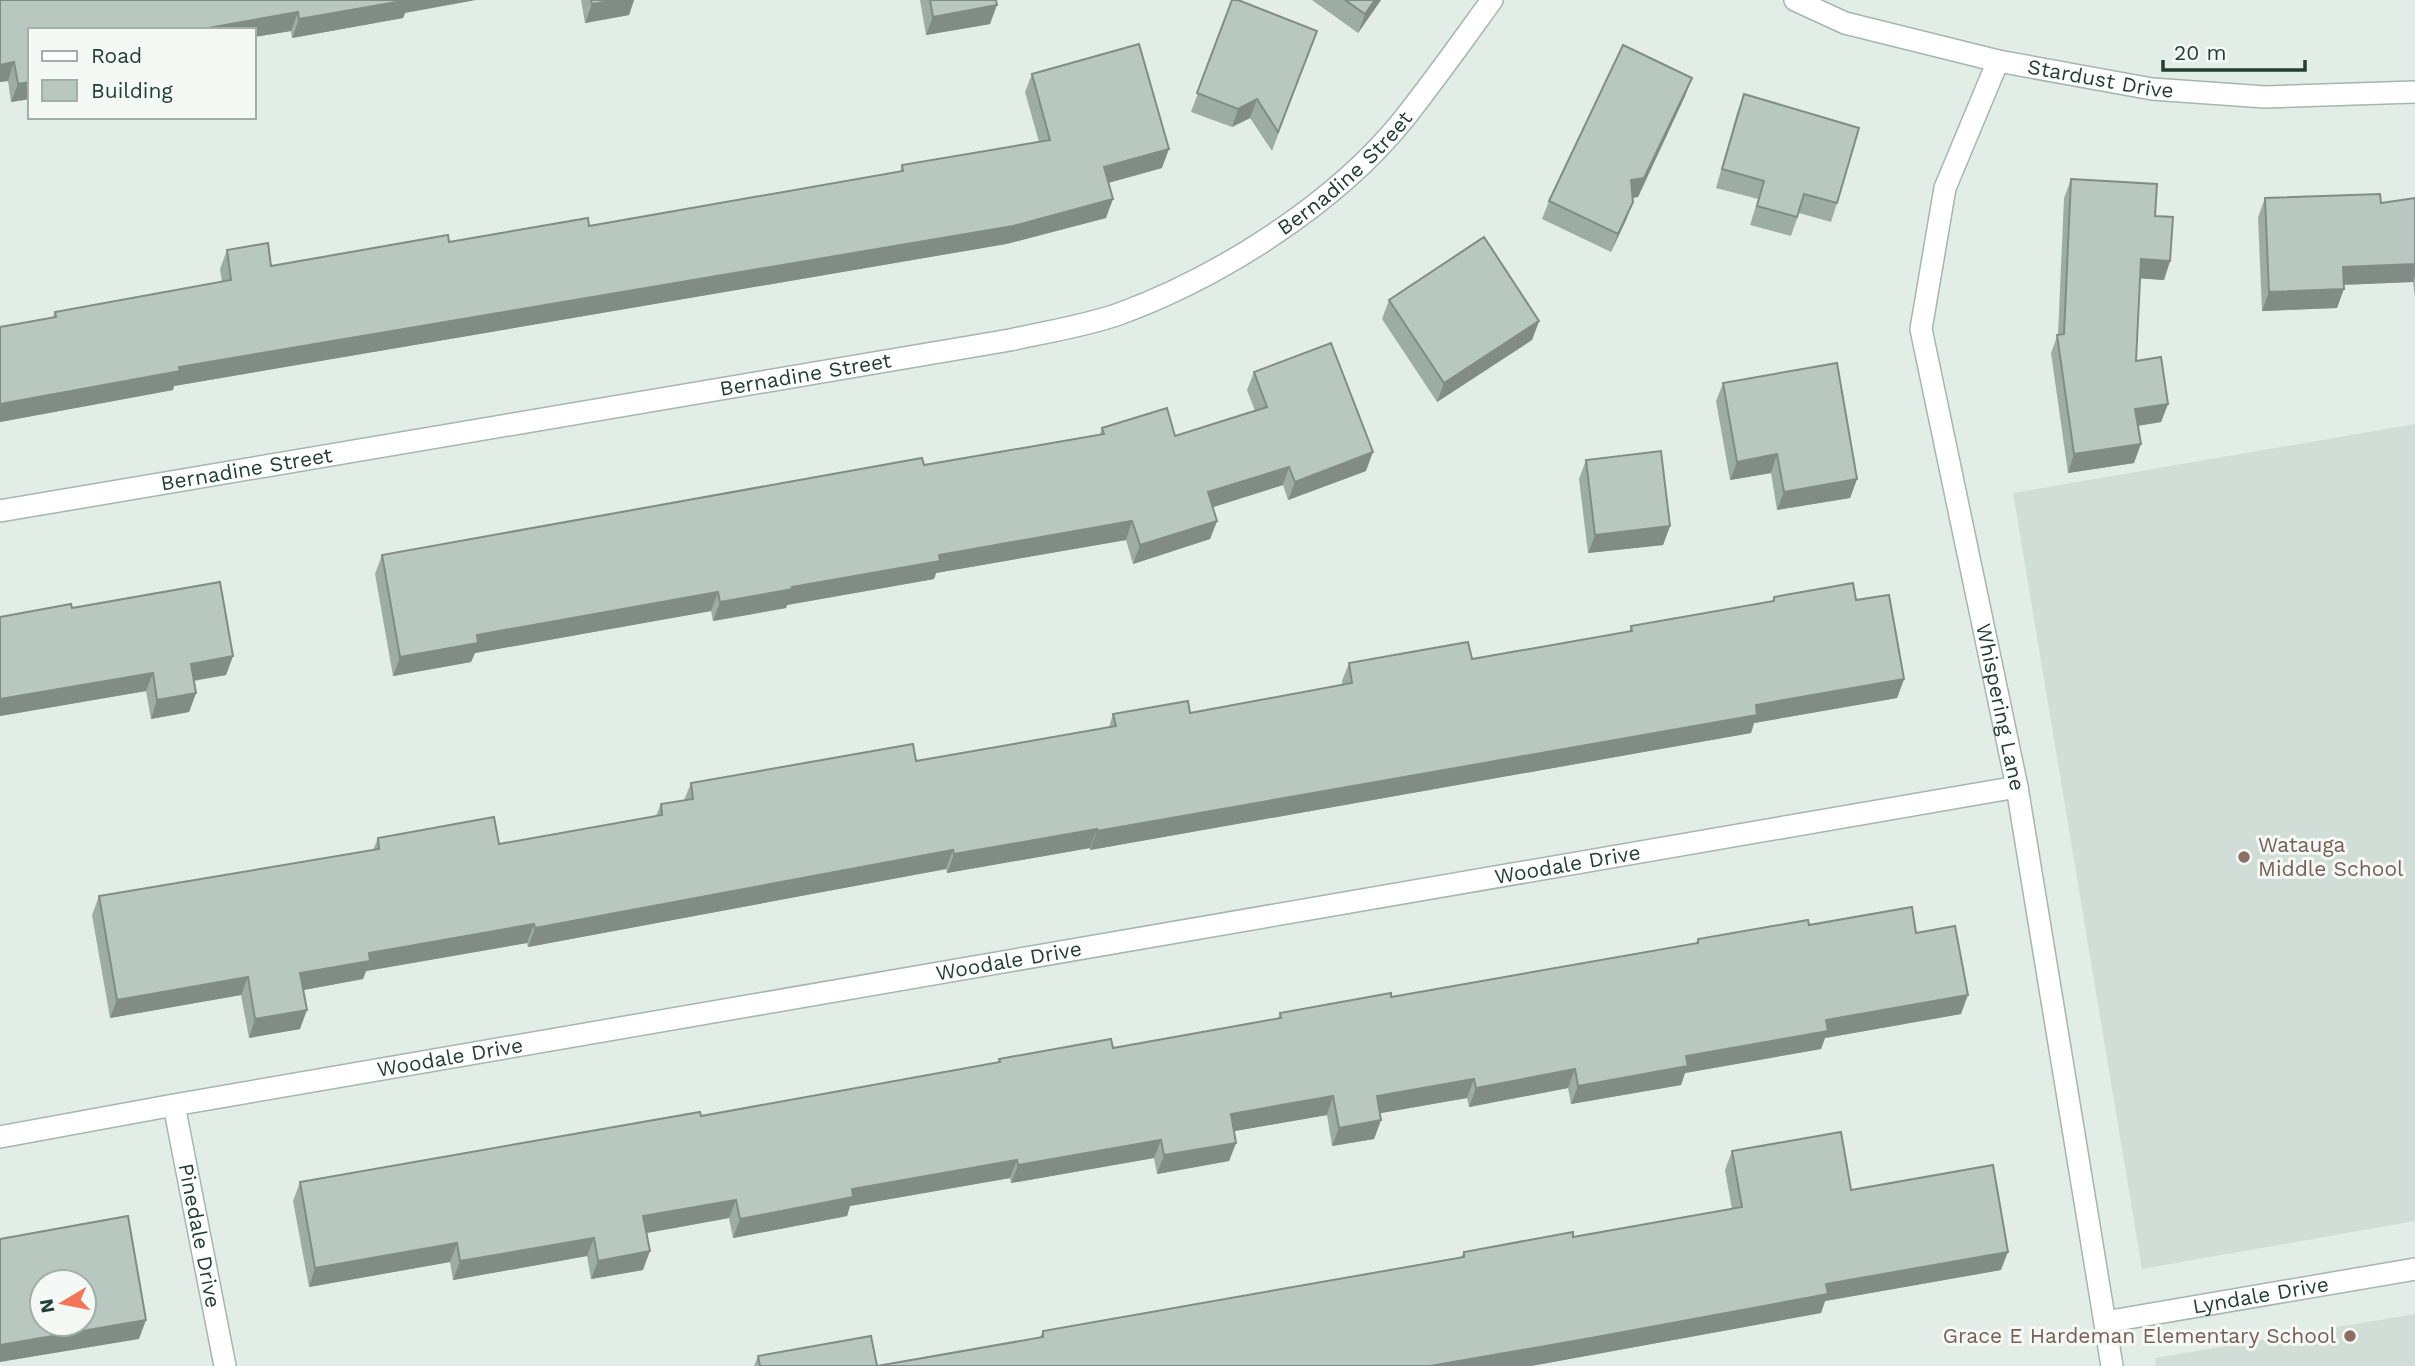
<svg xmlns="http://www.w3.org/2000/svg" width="2415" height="1366" viewBox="0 0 2415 1366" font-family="'Work Sans',sans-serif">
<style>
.built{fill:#d1ddd7}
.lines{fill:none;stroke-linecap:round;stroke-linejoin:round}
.street-casing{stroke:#a5b5af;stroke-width:24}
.street{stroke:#fff;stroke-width:21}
.wall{fill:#9eaca6}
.shaded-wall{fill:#818c87}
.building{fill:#b8c8c1;stroke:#818c87;stroke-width:2;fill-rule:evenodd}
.education-dot{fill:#8d6e63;stroke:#f4f9f6;stroke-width:2.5}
.labels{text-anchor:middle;stroke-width:6;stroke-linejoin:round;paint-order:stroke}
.street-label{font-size:21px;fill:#223f35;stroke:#f4f9f6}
.education-label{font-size:21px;fill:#785e54;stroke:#f4f9f6;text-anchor:start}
</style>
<rect width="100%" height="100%" fill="#e3ede8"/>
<path class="built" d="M 2415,424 L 2415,1221 L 2142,1269 L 2013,493 Z
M 2415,1314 L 2415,1366 L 2156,1366 L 2155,1358 Z"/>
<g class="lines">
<g class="street-casing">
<g id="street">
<path id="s1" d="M 1795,0 L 1845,23 L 1998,61 L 2152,89 L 2265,97 L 2415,92"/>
<path id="s2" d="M 1998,61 L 1945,188 L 1921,329 L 2017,787 L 2112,1366"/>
<path id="s3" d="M 0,511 L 1010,340 C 1046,332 1085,326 1119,314 C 1220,277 1335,204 1403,120 C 1434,81 1463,40 1492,0"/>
<path id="s4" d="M 174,1105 L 225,1366"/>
<path id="s5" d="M 0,1137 L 174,1105 L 2017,787"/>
<path id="s6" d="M 2105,1322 L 2415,1269"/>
</g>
</g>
<use href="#street" class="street"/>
</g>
<path class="wall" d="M 0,0 L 405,13 L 403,18 L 292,38 L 291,31 L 254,37 L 254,30 L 30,30 L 30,99 L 11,102 L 8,81 L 0,82 Z
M 581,0 L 634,0 L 629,15 L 585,23 Z
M 920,0 L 996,0 L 990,24 L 926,35 Z
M 1232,0 L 1317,31 L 1272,151 L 1250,118 L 1232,127 L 1191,112 Z
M 1312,0 L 1381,0 L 1358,33 Z
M 1032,74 L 1162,168 L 1108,183 L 1106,218 L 1006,244 L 174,386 L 173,390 L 0,422 L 0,327 L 53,317 L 55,312 L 222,282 L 220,269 L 227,250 L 271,266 L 449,242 L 589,226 L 900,172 L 902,165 L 1039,142 L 1025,92 Z
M 1692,78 L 1685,96 L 1638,197 L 1633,198 L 1626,220 L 1611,252 L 1542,219 L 1549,201 Z
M 1744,94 L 1837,203 L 1831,222 L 1799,213 L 1791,236 L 1750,225 L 1758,199 L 1716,188 L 1737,113 Z
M 2071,179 L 2155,216 L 2170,261 L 2164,280 L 2140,278 L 2136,361 L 2168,404 L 2161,422 L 2138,426 L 2134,463 L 2068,473 L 2051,353 L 2058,334 L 2064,198 Z
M 2265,198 L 2381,203 L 2415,198 L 2415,298 L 2413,282 L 2344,285 L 2337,308 L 2262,311 L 2258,217 Z
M 1389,300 L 1539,321 L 1532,340 L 1437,402 L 1382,319 Z
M 1254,372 L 1366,471 L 1288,500 L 1283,485 L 1212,507 L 1217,521 L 1210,539 L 1133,564 L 1126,540 L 936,573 L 934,579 L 787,605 L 786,608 L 713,621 L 711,611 L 475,653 L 471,662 L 393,676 L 375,574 L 382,555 L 924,465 L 1100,434 L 1102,428 L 1175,436 L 1255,411 L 1247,390 Z
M 1723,383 L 1857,479 L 1850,498 L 1777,510 L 1771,473 L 1730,480 L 1716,401 Z
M 1586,460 L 1670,526 L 1663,545 L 1588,553 L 1579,479 Z
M 1774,597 L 1856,600 L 1904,679 L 1897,698 L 1754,723 L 1751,733 L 1090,850 L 1090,848 L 947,873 L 946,869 L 528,947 L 527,943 L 366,971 L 363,979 L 303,990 L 300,1029 L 249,1038 L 241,995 L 110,1018 L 92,915 L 99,896 L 373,850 L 378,838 L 499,844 L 656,816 L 661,804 L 684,800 L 691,783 L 916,761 L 1109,727 L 1113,714 L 1190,713 L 1342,685 L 1342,681 L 1349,663 L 1472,659 L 1629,632 L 1631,626 L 1772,601 Z
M 72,608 L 233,656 L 226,675 L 194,681 L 196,693 L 189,712 L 151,719 L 146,691 L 0,716 L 0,617 Z
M 1809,925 L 1916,933 L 1961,1014 L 1825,1038 L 1821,1049 L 1685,1073 L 1681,1085 L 1571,1104 L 1568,1088 L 1469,1107 L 1467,1098 L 1380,1113 L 1381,1120 L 1374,1139 L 1332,1146 L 1327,1115 L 1234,1131 L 1236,1143 L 1229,1161 L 1157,1174 L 1154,1158 L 1011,1183 L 1010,1178 L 850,1206 L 847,1216 L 733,1238 L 729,1218 L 646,1233 L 643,1270 L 591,1279 L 587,1256 L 453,1280 L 450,1262 L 309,1287 L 293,1201 L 300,1182 L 701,1116 L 998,1063 L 999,1059 L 1113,1048 L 1278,1019 L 1280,1013 L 1391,997 L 1696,943 L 1698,939 Z
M 1732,1151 L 1851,1190 L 2001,1270 L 1825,1301 L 1821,1313 L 1531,1366 L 754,1366 L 758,1356 L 877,1366 L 1040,1337 L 1043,1331 L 1461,1257 L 1464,1252 L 1573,1237 L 1732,1209 L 1725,1170 Z"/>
<path class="shaded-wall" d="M 407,0 L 476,0 L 405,13 L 403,18 L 292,38 L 299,19 Z
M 616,0 L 634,0 L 629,15 L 585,23 L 592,4 Z
M 1375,0 L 1381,0 L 1358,33 L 1365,14 Z
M 997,5 L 990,24 L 926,35 L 933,17 Z
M 298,12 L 291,31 L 254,37 L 254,30 L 197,30 Z
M 14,62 L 8,81 L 0,82 L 0,65 Z
M 1692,78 L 1685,96 L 1638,197 L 1624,199 L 1631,180 Z
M 30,82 L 30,99 L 11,102 L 18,84 Z
M 1257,99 L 1250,118 L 1232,127 L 1238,109 Z
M 1169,149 L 1162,168 L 1097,186 L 1104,167 Z
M 1113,199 L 1106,218 L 1006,244 L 174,386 L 173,390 L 0,422 L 0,404 L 179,367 Z
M 1633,202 L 1626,220 L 1611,252 L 1618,234 Z
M 2141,259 L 2170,261 L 2164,280 L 2134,278 Z
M 2415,264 L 2415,276 L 2413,282 L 2336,285 L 2343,267 Z
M 2344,289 L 2337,308 L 2262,311 L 2269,292 Z
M 1539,321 L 1532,340 L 1437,402 L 1444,383 Z
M 2168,404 L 2161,422 L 2129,427 L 2135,409 Z
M 2141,444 L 2134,463 L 2068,473 L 2074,454 Z
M 1373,452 L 1366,471 L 1288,500 L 1295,482 Z
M 1777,454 L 1771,473 L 1730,480 L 1737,462 Z
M 1289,467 L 1283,485 L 1201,511 L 1208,492 Z
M 1857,479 L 1850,498 L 1777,510 L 1784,492 Z
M 1132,521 L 1126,540 L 936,573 L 934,579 L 787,605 L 786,608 L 713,621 L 720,602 L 939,555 Z
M 1217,521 L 1210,539 L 1133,564 L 1140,545 Z
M 1670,526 L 1663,545 L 1588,553 L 1595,535 Z
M 718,592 L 711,611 L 475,653 L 471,662 L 393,676 L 400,657 L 477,635 Z
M 233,656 L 226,675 L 184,682 L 191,664 Z
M 153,673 L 146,691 L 0,716 L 0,699 Z
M 1904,679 L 1897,698 L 1754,723 L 1751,733 L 1090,850 L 1097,831 L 1756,705 Z
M 196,693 L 189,712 L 151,719 L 157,700 Z
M 1097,829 L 1090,848 L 947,873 L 954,854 Z
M 953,850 L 946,869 L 528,947 L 535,928 Z
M 534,924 L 527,943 L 366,971 L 363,979 L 293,992 L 300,973 L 369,953 Z
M 248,977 L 241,995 L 110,1018 L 117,1000 Z
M 1968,995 L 1961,1014 L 1825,1038 L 1821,1049 L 1685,1073 L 1681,1085 L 1571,1104 L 1578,1086 L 1686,1056 L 1826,1020 Z
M 307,1010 L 300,1029 L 249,1038 L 255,1019 Z
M 1575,1069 L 1568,1088 L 1469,1107 L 1476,1088 Z
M 1474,1079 L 1467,1098 L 1370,1115 L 1377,1096 Z
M 1333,1096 L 1327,1115 L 1224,1133 L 1231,1114 Z
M 1381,1120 L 1374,1139 L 1332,1146 L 1339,1128 Z
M 1161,1140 L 1154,1158 L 1011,1183 L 1018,1165 Z
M 1236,1143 L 1229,1161 L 1157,1174 L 1164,1155 Z
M 1017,1160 L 1010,1178 L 850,1206 L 847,1216 L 733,1238 L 740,1219 L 852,1189 Z
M 736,1200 L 729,1218 L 636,1235 L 643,1216 Z
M 594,1238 L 587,1256 L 453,1280 L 460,1261 Z
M 457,1243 L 450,1262 L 309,1287 L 315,1268 Z
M 650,1251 L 643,1270 L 591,1279 L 598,1261 Z
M 2008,1252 L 2001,1270 L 1825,1301 L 1821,1313 L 1531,1366 L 1430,1366 L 1826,1284 Z
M 146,1320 L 139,1339 L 0,1362 L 0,1345 Z"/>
<path class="building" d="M 0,0 L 408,0 L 299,19 L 298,12 L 197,30 L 30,30 L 30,82 L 18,84 L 14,62 L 0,65 Z
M 591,0 L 616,0 L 592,4 Z
M 930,0 L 996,0 L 997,5 L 933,17 Z
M 1232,0 L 1238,0 L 1317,31 L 1278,132 L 1257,99 L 1238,109 L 1197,93 Z
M 1345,0 L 1375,0 L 1365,14 Z
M 1139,44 L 1169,149 L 1104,167 L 1113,199 L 1013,226 L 179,367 L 180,371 L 0,404 L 0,327 L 56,317 L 55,312 L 231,280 L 227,250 L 268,243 L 271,266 L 448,235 L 449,242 L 588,218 L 589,226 L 903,171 L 902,165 L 1050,140 L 1032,74 Z
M 1623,45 L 1692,78 L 1644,178 L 1631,180 L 1633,202 L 1618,234 L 1549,201 Z
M 1744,94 L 1859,128 L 1837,203 L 1804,194 L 1797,217 L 1757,206 L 1764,181 L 1722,169 Z
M 2071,179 L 2157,184 L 2155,216 L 2173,217 L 2170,261 L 2141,259 L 2136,361 L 2161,357 L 2168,404 L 2135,409 L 2141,444 L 2074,454 L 2057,335 L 2064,334 Z
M 2380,194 L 2381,203 L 2415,198 L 2415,264 L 2343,267 L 2344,289 L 2269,292 L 2265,198 Z
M 1484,237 L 1539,321 L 1444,383 L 1389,300 Z
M 1331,343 L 1373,452 L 1295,482 L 1289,467 L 1208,492 L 1217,521 L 1140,545 L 1132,521 L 939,555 L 940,561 L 792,587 L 793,589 L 720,602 L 718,592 L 477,635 L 478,643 L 400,657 L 382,555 L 922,458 L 924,465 L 1104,434 L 1102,428 L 1167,408 L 1175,436 L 1267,407 L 1254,372 Z
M 1837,363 L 1857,479 L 1784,492 L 1777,454 L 1737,462 L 1723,383 Z
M 1661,451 L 1670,526 L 1595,535 L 1586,460 Z
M 220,582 L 233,656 L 191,664 L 196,693 L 157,700 L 153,673 L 0,699 L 0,617 L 71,604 L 72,608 Z
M 1853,583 L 1856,600 L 1889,595 L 1904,679 L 1756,705 L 1757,715 L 1097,831 L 1097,829 L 954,854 L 953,850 L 535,928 L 534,924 L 369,953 L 370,961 L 300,973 L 307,1010 L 255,1019 L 248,977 L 117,1000 L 99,896 L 379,849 L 378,838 L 494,817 L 499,844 L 662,815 L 661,804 L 693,799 L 691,783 L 913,744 L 916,761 L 1116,726 L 1113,714 L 1188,701 L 1190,713 L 1352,683 L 1349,663 L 1468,642 L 1472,659 L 1632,631 L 1631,626 L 1774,601 L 1774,597 Z
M 1912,907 L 1916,933 L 1955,926 L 1968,995 L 1826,1020 L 1828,1031 L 1686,1056 L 1688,1066 L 1578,1086 L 1575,1069 L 1476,1088 L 1474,1079 L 1377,1096 L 1381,1120 L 1339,1128 L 1333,1096 L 1231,1114 L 1236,1143 L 1164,1155 L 1161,1140 L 1018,1165 L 1017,1160 L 852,1189 L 853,1197 L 740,1219 L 736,1200 L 643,1216 L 650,1251 L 598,1261 L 594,1238 L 460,1261 L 457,1243 L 315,1268 L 300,1182 L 700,1112 L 701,1116 L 1000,1062 L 999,1059 L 1111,1039 L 1113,1048 L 1281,1018 L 1280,1013 L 1391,993 L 1391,997 L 1698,943 L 1698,939 L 1808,920 L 1809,925 Z
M 1841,1132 L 1851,1190 L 1993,1165 L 2008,1252 L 1826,1284 L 1828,1294 L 1591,1338 L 1430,1366 L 760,1366 L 758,1356 L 871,1336 L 877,1366 L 1043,1337 L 1043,1331 L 1464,1257 L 1464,1252 L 1573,1232 L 1573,1237 L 1742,1207 L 1732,1151 Z
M 128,1216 L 146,1320 L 0,1345 L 0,1239 ZM 42,1282 L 84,1282 L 84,1324 L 42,1324 Z"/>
<g class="education-dot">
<circle cx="2244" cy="857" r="7"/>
<circle cx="2350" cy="1336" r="7"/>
</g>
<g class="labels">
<g class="street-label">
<text dy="7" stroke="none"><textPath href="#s1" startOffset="317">Stardust Drive</textPath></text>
<text dy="7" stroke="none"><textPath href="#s3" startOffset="1405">Bernadine Street</textPath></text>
<text dy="7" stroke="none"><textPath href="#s3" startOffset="817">Bernadine Street</textPath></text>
<text dy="7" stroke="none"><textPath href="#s3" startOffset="250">Bernadine Street</textPath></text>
<text dy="7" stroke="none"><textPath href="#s2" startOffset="667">Whispering Lane</textPath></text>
<text dy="7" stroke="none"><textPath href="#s5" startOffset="1591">Woodale Drive</textPath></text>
<text dy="7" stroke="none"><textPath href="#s5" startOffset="1024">Woodale Drive</textPath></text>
<text dy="7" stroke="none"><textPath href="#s5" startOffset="457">Woodale Drive</textPath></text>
<text dy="7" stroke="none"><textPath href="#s4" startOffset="133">Pinedale Drive</textPath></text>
<text dy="7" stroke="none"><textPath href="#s6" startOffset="158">Lyndale Drive</textPath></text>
</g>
<g class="education-label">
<text x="2258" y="852">Watauga<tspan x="2258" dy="24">Middle School</tspan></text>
<text x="2336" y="1343" text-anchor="end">Grace E Hardeman Elementary School</text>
</g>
</g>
<rect x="28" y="28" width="228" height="91" fill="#f4f9f6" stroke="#a0afa9" stroke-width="2"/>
<rect x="42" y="51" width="35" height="10" fill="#ffffff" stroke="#a0afa9" stroke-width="2"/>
<text x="91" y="63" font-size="21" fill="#223f35">Road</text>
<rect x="42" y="80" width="35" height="21" fill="#b8c8c1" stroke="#a0afa9" stroke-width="2"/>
<text x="91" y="98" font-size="21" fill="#223f35">Building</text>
<g transform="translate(63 1303) rotate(260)"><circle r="33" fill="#f4f9f6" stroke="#a0afa9" stroke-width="2"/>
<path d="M0-5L12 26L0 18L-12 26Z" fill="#f57559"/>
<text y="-10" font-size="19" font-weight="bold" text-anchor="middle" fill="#223f35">N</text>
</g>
<path d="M2163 60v10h142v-10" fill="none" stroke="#223f35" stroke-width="3.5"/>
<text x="2174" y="60" font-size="21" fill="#223f35" stroke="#f4f9f6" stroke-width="5" paint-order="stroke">20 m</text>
</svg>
